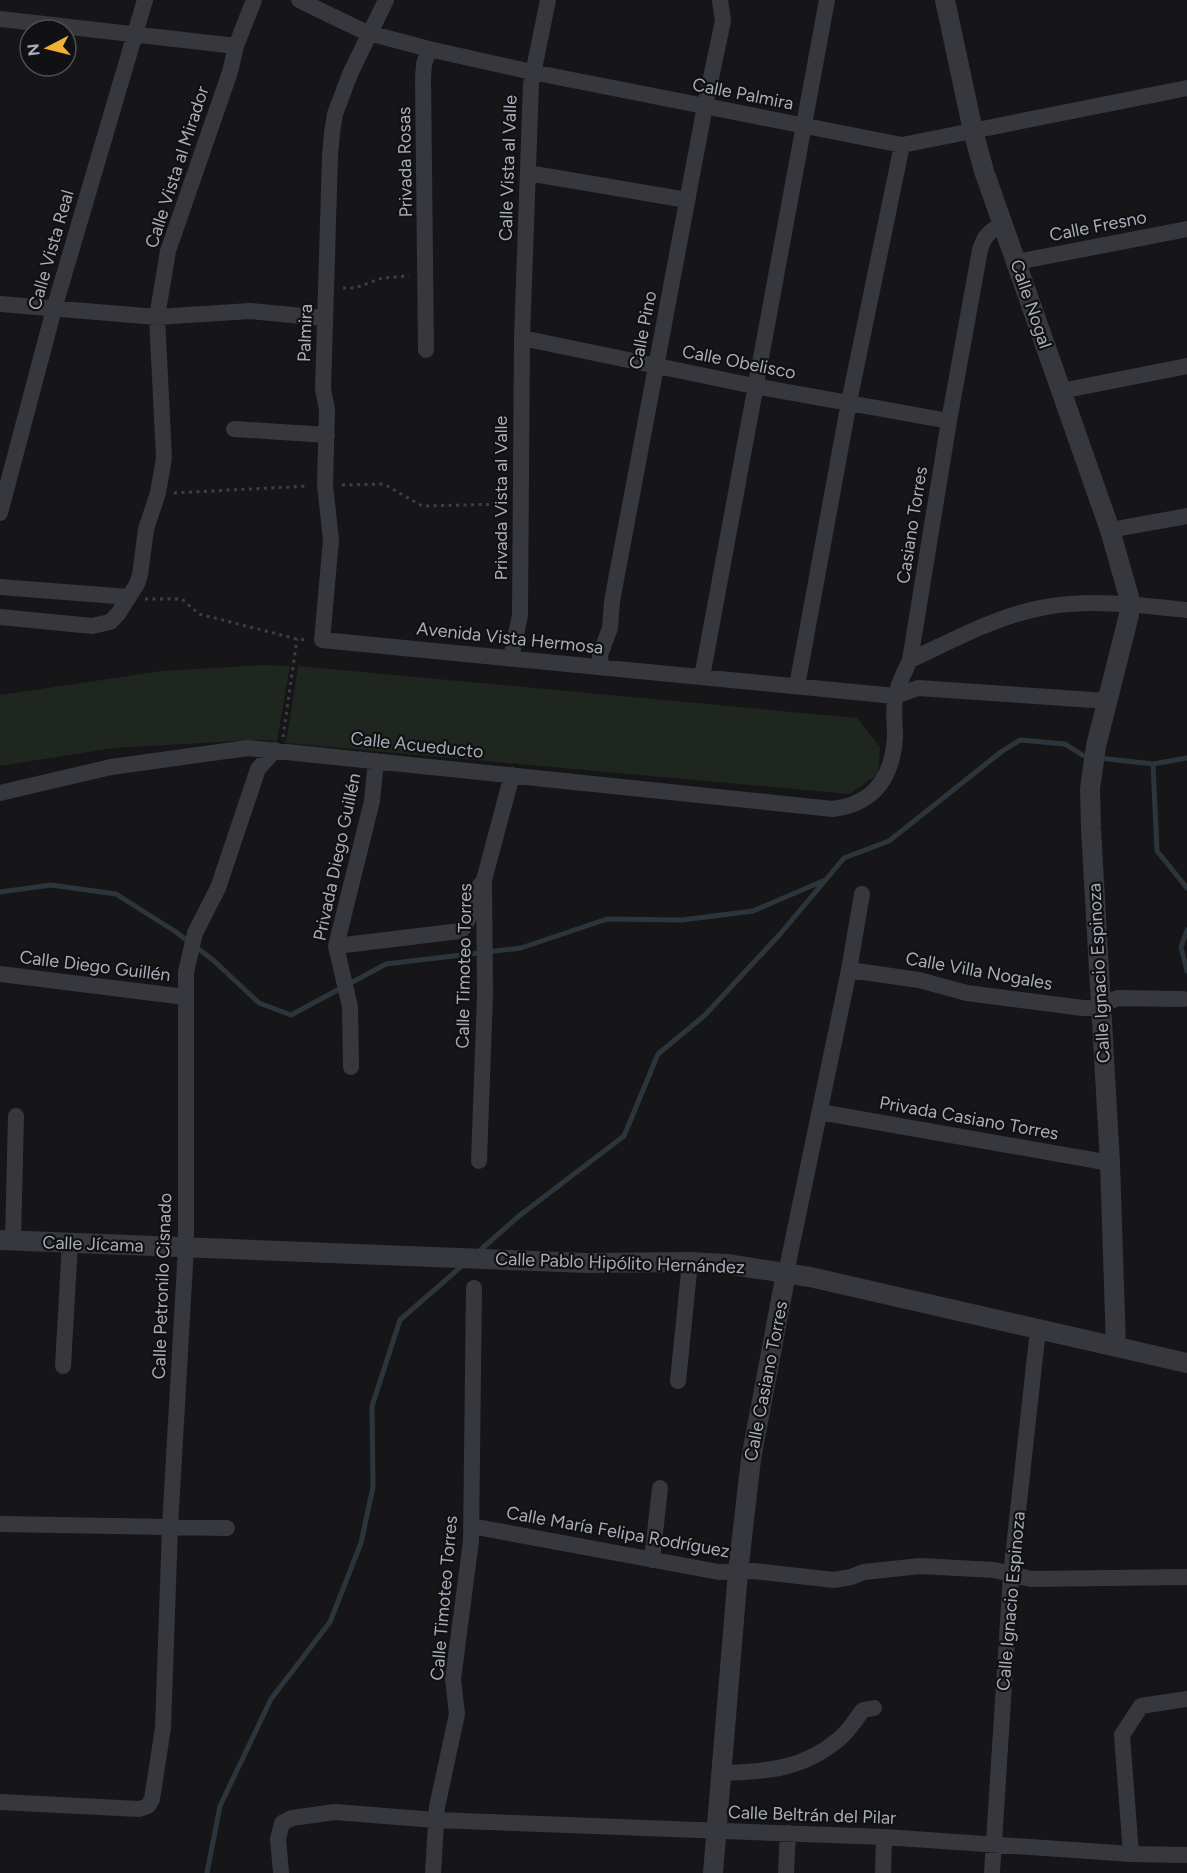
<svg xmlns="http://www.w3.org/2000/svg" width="1187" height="1873" viewBox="0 0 1187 1873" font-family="Figtree,sans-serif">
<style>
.green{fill:#1e261f}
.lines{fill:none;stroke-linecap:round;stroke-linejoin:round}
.stream{stroke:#2c353c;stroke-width:5}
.path{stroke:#3d3f44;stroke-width:3;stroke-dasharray:3 4.5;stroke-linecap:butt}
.minor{stroke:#37383d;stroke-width:16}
.tertiary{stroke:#37383d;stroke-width:20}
.labels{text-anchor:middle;stroke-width:4.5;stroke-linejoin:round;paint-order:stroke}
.street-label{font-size:18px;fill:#a8adb8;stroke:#111113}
</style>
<rect width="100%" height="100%" fill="#161618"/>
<path class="green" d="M 263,665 L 290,666 L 277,741 L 258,740 L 113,748 L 0,766 L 0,695 L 162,671 Z
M 298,666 L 857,718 L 880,747 L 878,774 L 850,794 L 286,743 Z"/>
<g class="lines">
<path class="stream" d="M 1099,758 L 1153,764 L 1187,758
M 1153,764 L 1157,851 L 1187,888
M 0,892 L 51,885 L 116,894 L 176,932 L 213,960 L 259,1003 L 291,1015 L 386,964 L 521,948 L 607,919 L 682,920 L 753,911 L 823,881
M 1187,930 L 1181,947 L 1187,971
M 478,1252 L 519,1216 L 624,1136 L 658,1054 L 705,1015 L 781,933 L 844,858 L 889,841 L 1001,752 L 1020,740 L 1065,744 L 1084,756 L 1090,756
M 207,1873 L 220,1806 L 271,1699 L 330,1622 L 361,1543 L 373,1487 L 372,1406 L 400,1320 L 464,1264"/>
<path class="path" d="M 343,288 L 355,288 L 382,278 L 409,276
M 342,485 L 384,484 L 422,506 L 506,504
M 174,493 L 308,486
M 145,599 L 182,599 L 199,614 L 297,639 L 306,640
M 283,737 L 297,639"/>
<path class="minor" d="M 299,0 L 365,32 L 429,49 L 532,72 L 902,145 L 1187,88
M 386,0 L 350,74 L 335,114 L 332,133 L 330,156 L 323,389 L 327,409 L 325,485 L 331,540 L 322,640 L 895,696 L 918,688 L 1108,701
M 0,19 L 236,46
M 528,173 L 687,200
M 1017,262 L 1187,229
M 0,304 L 157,317 L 250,311 L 324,318
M 522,338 L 754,386 L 949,421
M 426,350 L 423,77 L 424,64 L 429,49
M 1061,391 L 1187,366
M 234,429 L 327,435
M 0,513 L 54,309 L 145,0
M 1110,530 L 1187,516
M 0,587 L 129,597
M 0,617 L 92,626 L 110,622 L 118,614 L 137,584 L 140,575 L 146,529 L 158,493 L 164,458 L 157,317 L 168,251 L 230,72 L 236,46 L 254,0
M 511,658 L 520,615 L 522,338 L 531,84 L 548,0
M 910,660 C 954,640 998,615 1046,607 C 1092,599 1140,605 1187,610
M 601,667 L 600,655 L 610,628 L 612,601 L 705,106 L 723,21 L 720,0
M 702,677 L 827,0
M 797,686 L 849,402 L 902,145
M 0,793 L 111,767 L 248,748 L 833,809 C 875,804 893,776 895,736 C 895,724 893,711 895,699 C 897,685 904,673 910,660 L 949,421 L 980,250 C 984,236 990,230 1003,224
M 336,946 L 460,931 C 474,921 467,896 484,881
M 849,970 L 919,980 L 967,993 L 1083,1008 L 1092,1008 L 1118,998 L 1183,999
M 0,974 L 185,997
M 351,1067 L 350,1007 L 336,946 L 372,801 L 376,761
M 820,1112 L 1110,1163
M 479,1161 L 485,994 L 484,880 L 512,775
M 13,1240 L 16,1116
M 786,1273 L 849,970 L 862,894
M 63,1366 L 70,1243
M 678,1381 L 690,1262
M 0,1524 L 227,1528
M 471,1526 L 719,1572 L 754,1571 L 834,1580 L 851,1577 L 864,1572 L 920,1566 L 994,1570 L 1031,1579 L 1187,1577
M 652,1560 L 660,1488
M 722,1773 C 766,1772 804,1769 839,1739 C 849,1731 855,1720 863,1710 L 874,1708
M 0,1802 L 139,1809 L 148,1806 L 152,1799 L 163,1728 L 170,1527 L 186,1247 L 186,972 L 195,933 L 218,888 L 258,769 L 275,750
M 1131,1854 L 1122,1735 L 1141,1706 L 1187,1699
M 281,1872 L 278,1839 L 282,1823 L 292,1818 L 335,1812 L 435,1820 L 884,1837 L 1131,1854 L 1187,1855
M 433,1873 L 437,1807 L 457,1714 L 453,1679 L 471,1541 L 474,1288
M 786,1873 L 788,1833
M 883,1873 L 884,1837
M 992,1873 L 1011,1575 L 1038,1329"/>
<path class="tertiary" d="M 945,0 L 973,131 L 984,171 L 1110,530 L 1129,597 L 1129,615 L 1096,746 L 1090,789 L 1091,829 L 1110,1163 L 1116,1347
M 0,1240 L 587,1263 L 690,1262 L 727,1264 L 810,1277 L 1187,1363
M 713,1873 L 738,1572 L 751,1459 L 786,1273"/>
</g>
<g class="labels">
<g class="street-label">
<text transform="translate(743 94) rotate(11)" y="6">Calle Palmira</text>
<text transform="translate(405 162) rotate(-91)" y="6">Privada Rosas</text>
<text transform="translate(177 167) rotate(-72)" y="6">Calle Vista al Mirador</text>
<text transform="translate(508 168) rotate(-88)" y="6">Calle Vista al Valle</text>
<text transform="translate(1098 226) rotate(-11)" y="6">Calle Fresno</text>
<text transform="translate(51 250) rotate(-74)" y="6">Calle Vista Real</text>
<text transform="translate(1031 304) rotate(71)" y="6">Calle Nogal</text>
<text transform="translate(643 330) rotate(-79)" y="6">Calle Pino</text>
<text transform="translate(305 333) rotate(-88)" y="6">Palmira</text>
<text transform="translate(739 362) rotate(11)" y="6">Calle Obelisco</text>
<text transform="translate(501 498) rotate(-90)" y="6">Privada Vista al Valle</text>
<text transform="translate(912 525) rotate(-81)" y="6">Casiano Torres</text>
<text transform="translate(510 638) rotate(6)" y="6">Avenida Vista Hermosa</text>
<text transform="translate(417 745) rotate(6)" y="6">Calle Acueducto</text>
<text transform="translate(337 857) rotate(-78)" y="6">Privada Diego Guillén</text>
<text transform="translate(95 966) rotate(7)" y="6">Calle Diego Guillén</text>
<text transform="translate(464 966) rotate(-89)" y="6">Calle Timoteo Torres</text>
<text transform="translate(979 971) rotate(10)" y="6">Calle Villa Nogales</text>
<text transform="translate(1099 973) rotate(-93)" y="6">Calle Ignacio Espinoza</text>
<text transform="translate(969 1118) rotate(10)" y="6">Privada Casiano Torres</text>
<text transform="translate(93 1244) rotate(2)" y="6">Calle Jícama</text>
<text transform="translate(620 1263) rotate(2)" y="6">Calle Pablo Hipólito Hernández</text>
<text transform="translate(162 1286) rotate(-88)" y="6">Calle Petronilo Cisnado</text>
<text transform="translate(766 1381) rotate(-79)" y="6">Calle Casiano Torres</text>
<text transform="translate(618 1532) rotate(10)" y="6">Calle María Felipa Rodríguez</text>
<text transform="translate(444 1598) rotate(-85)" y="6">Calle Timoteo Torres</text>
<text transform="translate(1011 1601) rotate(-85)" y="6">Calle Ignacio Espinoza</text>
<text transform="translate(812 1815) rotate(2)" y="6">Calle Beltrán del Pilar</text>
</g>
</g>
<g transform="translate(48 48) rotate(263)"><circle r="28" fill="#111113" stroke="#4d4f55" stroke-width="1.5"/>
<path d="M0-4.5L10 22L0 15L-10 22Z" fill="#f2b134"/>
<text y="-9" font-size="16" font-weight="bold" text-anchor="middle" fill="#a8adb8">N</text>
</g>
</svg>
